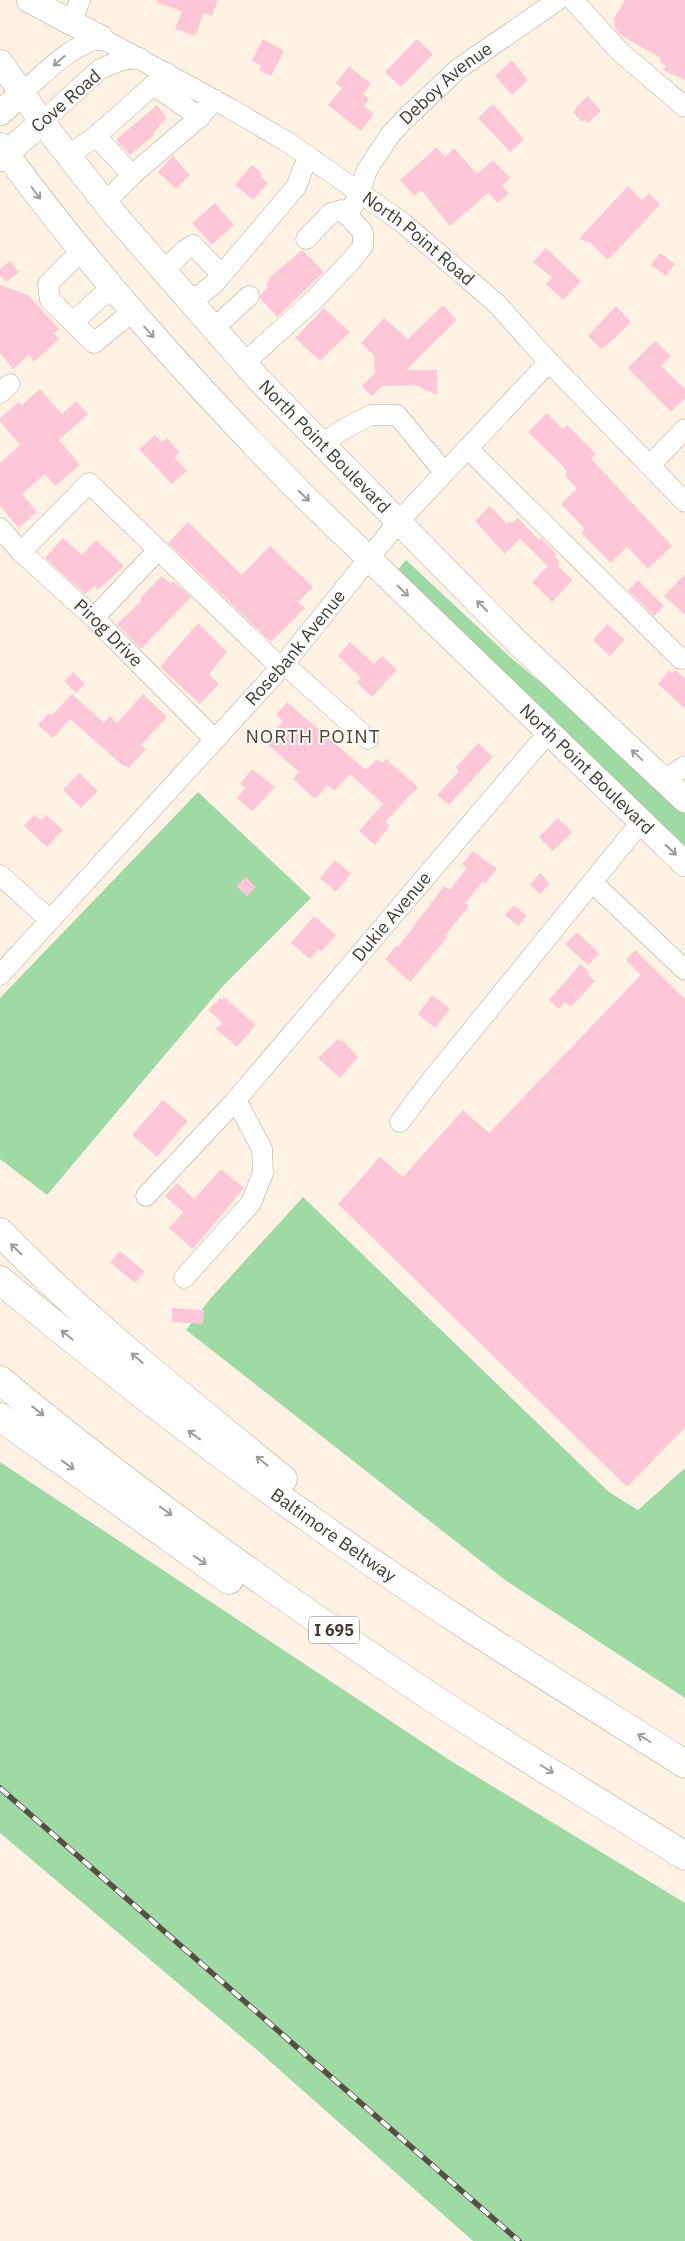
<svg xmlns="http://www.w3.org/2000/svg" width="685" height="2241" viewBox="0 0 685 2241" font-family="'IBM Plex Sans',sans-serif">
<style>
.green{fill:#9fd9a3}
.building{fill:#fec7d7}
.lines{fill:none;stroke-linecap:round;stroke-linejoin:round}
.minor-casing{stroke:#b9a790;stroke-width:21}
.major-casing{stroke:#b9a790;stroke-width:26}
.highway-casing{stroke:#b9a790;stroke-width:29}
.minor{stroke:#fff;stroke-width:20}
.major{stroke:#fff;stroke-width:25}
.highway{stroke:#fff;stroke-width:28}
.rail-casing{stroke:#574e44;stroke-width:5.5}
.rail{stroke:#fff;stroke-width:4;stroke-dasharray:11;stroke-linecap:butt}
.oneway{stroke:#a09c98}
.labels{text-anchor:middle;stroke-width:4;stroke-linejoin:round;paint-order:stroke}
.shield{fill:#fff;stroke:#7b756e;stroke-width:1}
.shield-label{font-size:16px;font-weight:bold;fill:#423a30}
.street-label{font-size:18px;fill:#423a30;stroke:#fff}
.neighbourhood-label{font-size:19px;letter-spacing:1px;fill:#564631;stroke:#fff}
</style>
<rect width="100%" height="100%" fill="#fef2e4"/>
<path class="green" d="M 406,560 L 510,657 L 597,729 L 685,813 L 685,851 L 395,573 Z
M 198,792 L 311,898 L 222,987 L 47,1195 L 0,1159 L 0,998 Z
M 303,1197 L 609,1492 L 638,1510 L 685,1468 L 685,1698 L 505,1580 L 186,1330 L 210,1299 Z
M 0,1462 L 451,1761 L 685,1903 L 685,2241 L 473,2241 L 257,2050 L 0,1833 Z"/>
<path class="building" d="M 157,0 L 218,0 L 212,16 L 204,13 L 195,36 L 175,29 L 182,11 L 157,3 Z
M 625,0 L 685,0 L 685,80 L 663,70 L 666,65 L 660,62 L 661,58 L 619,34 L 614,27 L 615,21 L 613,20 Z
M 263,39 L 284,51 L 271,76 L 259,70 L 261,66 L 252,60 Z
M 417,39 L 433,54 L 401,87 L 385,72 Z
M 512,60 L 528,80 L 512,95 L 495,76 Z
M 349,66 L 371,84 L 363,94 L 369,99 L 364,106 L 374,114 L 361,131 L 328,105 L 342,88 L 336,83 Z
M 588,96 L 601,111 L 588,123 L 585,120 L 582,122 L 573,112 L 576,109 L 575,108 Z
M 493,104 L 524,139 L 510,152 L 478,118 Z
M 157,105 L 167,118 L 153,133 L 154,135 L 130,155 L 116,140 Z
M 437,147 L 445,157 L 454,148 L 477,174 L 493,160 L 510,178 L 502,186 L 509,193 L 498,203 L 488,193 L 450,226 L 421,190 L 414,196 L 400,180 Z
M 173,156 L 190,175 L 176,189 L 158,172 Z
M 252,165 L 262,173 L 260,176 L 268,183 L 253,200 L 235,185 Z
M 628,186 L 642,200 L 649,193 L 660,205 L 608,260 L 589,242 L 579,239 Z
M 215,203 L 234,225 L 212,245 L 192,223 Z
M 546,248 L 581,281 L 563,300 L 546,284 L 552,277 L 533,262 Z
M 302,250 L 324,272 L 277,317 L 260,298 L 261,294 L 268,287 L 266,284 L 270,280 L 269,278 Z
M 660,253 L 675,264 L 666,276 L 651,265 Z
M 10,261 L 19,272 L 6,282 L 0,275 L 0,269 Z
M 0,285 L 28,295 L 59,329 L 54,333 L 59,339 L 34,362 L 29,355 L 13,369 L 0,353 Z
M 443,305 L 457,320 L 406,370 L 437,370 L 437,395 L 415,385 L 382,386 L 372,396 L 362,386 L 375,373 L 374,355 L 361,343 L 384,318 L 408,339 Z
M 616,306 L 631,322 L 614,339 L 601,349 L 588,336 Z
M 324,308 L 350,332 L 320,361 L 295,338 Z
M 655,341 L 671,356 L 661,366 L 685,389 L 685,398 L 671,412 L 628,368 Z
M 40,389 L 62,414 L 76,401 L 88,414 L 59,440 L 80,465 L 55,486 L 45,474 L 22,494 L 37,512 L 19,528 L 0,506 L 0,463 L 20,445 L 0,421 L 0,418 L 19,402 L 22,405 Z
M 547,413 L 563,429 L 567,425 L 596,454 L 591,458 L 595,463 L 672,546 L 648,569 L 627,547 L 611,563 L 581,533 L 585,529 L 561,504 L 577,489 L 565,475 L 567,472 L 563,466 L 528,432 Z
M 155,435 L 162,442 L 167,438 L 180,452 L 174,457 L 187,471 L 172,484 L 139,449 Z
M 490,506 L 507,524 L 510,521 L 512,523 L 518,518 L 539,540 L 541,538 L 557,555 L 555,557 L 560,562 L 557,565 L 573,580 L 552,602 L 532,582 L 548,566 L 520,539 L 505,554 L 475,521 Z
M 188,522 L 242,575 L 270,546 L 313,587 L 298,602 L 305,608 L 271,642 L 168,543 Z
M 63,538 L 82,555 L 96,540 L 124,566 L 98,590 L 95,586 L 85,594 L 45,558 Z
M 685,574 L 685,615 L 664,596 Z
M 162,576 L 170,584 L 173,581 L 191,597 L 141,649 L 117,624 L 142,600 L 140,598 Z
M 638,580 L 664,606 L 654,616 L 628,590 Z
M 198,623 L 227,652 L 209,675 L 219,684 L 200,704 L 160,667 Z
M 607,624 L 625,640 L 610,656 L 593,640 Z
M 350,642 L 374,664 L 382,656 L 397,670 L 372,697 L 357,683 L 361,678 L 338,656 Z
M 669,670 L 672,673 L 675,670 L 685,678 L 685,709 L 658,684 Z
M 73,672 L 85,684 L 76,693 L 64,681 Z
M 72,694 L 104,723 L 110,716 L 117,723 L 143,694 L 167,717 L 141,745 L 146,749 L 129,768 L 121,764 L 70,719 L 53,738 L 38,725 L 49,713 L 52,715 Z
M 287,702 L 366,770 L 377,759 L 382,763 L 386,759 L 418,787 L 385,822 L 390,826 L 375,845 L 359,831 L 383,804 L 350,774 L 334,791 L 328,785 L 315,799 L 293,779 L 299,772 L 265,742 L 283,721 L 276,715 Z
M 478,743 L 493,757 L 449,805 L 437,795 L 459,771 L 456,767 Z
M 252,769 L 275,787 L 252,811 L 237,798 L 245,788 L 240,784 Z
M 79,773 L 98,791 L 81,808 L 63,790 Z
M 34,815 L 41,820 L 46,815 L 63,830 L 47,847 L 24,826 Z
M 558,818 L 572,832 L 553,851 L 539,837 Z
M 473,851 L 497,869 L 485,883 L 483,881 L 465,903 L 469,906 L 445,936 L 447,937 L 441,945 L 410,982 L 385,959 L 397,945 L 398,947 L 444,886 L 450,890 L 467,868 L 462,864 Z
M 335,860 L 351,874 L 336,892 L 320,878 Z
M 540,873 L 550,883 L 540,894 L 530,885 Z
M 246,877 L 256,887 L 247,896 L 236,886 Z
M 514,905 L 527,915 L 518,926 L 505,915 Z
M 314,916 L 336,935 L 322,951 L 319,949 L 310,959 L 291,943 Z
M 577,932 L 600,954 L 588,965 L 565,944 Z
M 635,950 L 685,999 L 685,1428 L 627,1487 L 338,1204 L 380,1157 L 403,1177 L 463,1110 L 489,1133 L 641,975 L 626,960 Z
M 581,964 L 590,973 L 588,975 L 595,981 L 571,1007 L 565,1002 L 559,1009 L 549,1000 Z
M 432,995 L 450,1009 L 435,1028 L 418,1014 Z
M 224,997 L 256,1025 L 237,1047 L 216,1029 L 222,1023 L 208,1010 L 220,998 L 222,1000 Z
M 338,1039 L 342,1042 L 343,1041 L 358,1057 L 340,1078 L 318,1058 Z
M 163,1100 L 188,1121 L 157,1157 L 132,1135 Z
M 221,1169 L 244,1188 L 193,1249 L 169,1228 L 183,1212 L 165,1196 L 177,1183 L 194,1199 Z
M 120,1251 L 145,1272 L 135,1283 L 110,1262 Z
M 172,1308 L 204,1310 L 203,1324 L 172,1322 Z"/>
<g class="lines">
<g class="minor-casing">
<g id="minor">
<path d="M 573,0 L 619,51 L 685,107"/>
<path d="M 71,23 L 80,0"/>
<path d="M 153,85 L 200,117"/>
<path id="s1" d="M 21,94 C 46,72 69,46 101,38 L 231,109 L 289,143 L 403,223 L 497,304 L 549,362 L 685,502"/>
<path d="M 42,122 L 100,69 L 122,60 L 140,58"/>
<path d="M 96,136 L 167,73"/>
<path d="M 68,156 L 96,136 L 132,175 L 105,203"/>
<path d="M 132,175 L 200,117 L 214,99"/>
<path d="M 306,239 L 331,213 L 341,210 L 348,216"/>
<path d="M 81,251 L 48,284 L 50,300 L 94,343 L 132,312"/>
<path d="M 163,271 L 185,250 L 193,245 L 221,274"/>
<path d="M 190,302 L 214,284 L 296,187 L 308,156"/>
<path d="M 73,322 L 111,288"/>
<path d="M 213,329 L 249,296"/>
<path id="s2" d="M 244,363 L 313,301 L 350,262 L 363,246 L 363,232 L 348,216 L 360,191 L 367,170 L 390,135 L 405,119 L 458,69 L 558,0"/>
<path d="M 0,393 L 10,384"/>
<path d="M 322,445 L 340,431 L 371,415 L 397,415 L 444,472"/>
<path d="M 467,448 L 681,659"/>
<path d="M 650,465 L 685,429"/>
<path id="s3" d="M 0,528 L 21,552 L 94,618 L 215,740"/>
<path d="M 21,552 L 89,483 L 281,668"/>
<path d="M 94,618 L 157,551"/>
<path d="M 284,664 L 368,739"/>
<path d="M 664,780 L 685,766"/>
<path d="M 0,875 L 50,920"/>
<path d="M 593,883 L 685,970"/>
<path id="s4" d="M 0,975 L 284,664 L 398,522 L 549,362"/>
<path d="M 400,1122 L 430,1082 L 641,822"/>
<path id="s5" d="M 146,1196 L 236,1100 L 548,733"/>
<path d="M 184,1278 L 251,1203 L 263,1173 L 262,1149 L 236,1100"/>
</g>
</g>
<g class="major-casing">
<g id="major">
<path d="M 29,0 L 101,38"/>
<path id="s6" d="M 0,62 L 42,122 L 115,215 L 259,380 L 516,641 L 685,800"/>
<path d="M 0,113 L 21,94"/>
<path id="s7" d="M 0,145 C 91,270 193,383 301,493 L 685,864"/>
<path d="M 0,159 L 42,122"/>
</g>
</g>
<g class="highway-casing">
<g id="highway">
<path d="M 0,1232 C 87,1322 186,1400 283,1479"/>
<path id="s8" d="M 0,1280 C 102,1364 206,1446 314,1522 C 434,1608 560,1685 685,1764"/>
<path d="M 0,1380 C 134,1492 277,1594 422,1691 C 508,1748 598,1801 685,1856"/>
<path d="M 0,1417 L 229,1580"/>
</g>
</g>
<use href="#minor" class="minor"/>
<use href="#major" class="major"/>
<use href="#highway" class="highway"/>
<g class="rail-casing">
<path id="rail" d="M 0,1788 L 519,2241"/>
</g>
<use href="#rail" class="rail"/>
</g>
<defs><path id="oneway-shaft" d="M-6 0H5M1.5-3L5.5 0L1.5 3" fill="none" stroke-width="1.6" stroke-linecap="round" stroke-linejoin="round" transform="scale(1.25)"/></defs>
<g class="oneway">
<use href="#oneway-shaft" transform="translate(59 61) rotate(139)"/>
<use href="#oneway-shaft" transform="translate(36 193) rotate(53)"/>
<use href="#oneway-shaft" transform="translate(149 332) rotate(49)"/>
<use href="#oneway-shaft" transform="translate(304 496) rotate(44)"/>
<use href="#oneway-shaft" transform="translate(403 591) rotate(44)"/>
<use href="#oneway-shaft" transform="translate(482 606) rotate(-135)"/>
<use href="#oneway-shaft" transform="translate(637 755) rotate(-137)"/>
<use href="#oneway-shaft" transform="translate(671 850) rotate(44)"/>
<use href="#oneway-shaft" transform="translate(16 1249) rotate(-136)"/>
<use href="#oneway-shaft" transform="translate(67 1335) rotate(-141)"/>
<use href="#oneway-shaft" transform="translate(137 1358) rotate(-139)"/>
<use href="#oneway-shaft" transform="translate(38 1411) rotate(38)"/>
<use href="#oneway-shaft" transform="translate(194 1435) rotate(-144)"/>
<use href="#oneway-shaft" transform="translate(262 1461) rotate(-141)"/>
<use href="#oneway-shaft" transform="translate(68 1465) rotate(36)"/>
<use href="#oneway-shaft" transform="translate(166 1511) rotate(36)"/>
<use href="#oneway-shaft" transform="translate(200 1560) rotate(35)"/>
<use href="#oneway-shaft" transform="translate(644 1738) rotate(-148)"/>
<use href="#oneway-shaft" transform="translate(547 1769) rotate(32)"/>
</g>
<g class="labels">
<rect class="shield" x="309" y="1616.5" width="50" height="27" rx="4"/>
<g class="shield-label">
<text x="334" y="1636">I 695</text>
</g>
<g class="street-label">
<text dy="6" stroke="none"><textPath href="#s2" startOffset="371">Deboy Avenue</textPath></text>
<text transform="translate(66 101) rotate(-41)" y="6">Cove Road</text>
<text dy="6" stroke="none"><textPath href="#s1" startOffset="475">North Point Road</textPath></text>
<text dy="6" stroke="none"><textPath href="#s6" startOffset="504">North Point Boulevard</textPath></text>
<text dy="6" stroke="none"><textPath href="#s3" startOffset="151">Pirog Drive</textPath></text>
<text dy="6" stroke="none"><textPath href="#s4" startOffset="441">Rosebank Avenue</textPath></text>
<text dy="6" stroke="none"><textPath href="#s7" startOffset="858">North Point Boulevard</textPath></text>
<text dy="6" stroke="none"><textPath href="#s5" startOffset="372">Dukie Avenue</textPath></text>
<text dy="6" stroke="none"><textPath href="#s8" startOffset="420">Baltimore Beltway</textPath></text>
</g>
<g class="neighbourhood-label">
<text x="313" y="743">NORTH POINT</text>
</g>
</g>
</svg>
